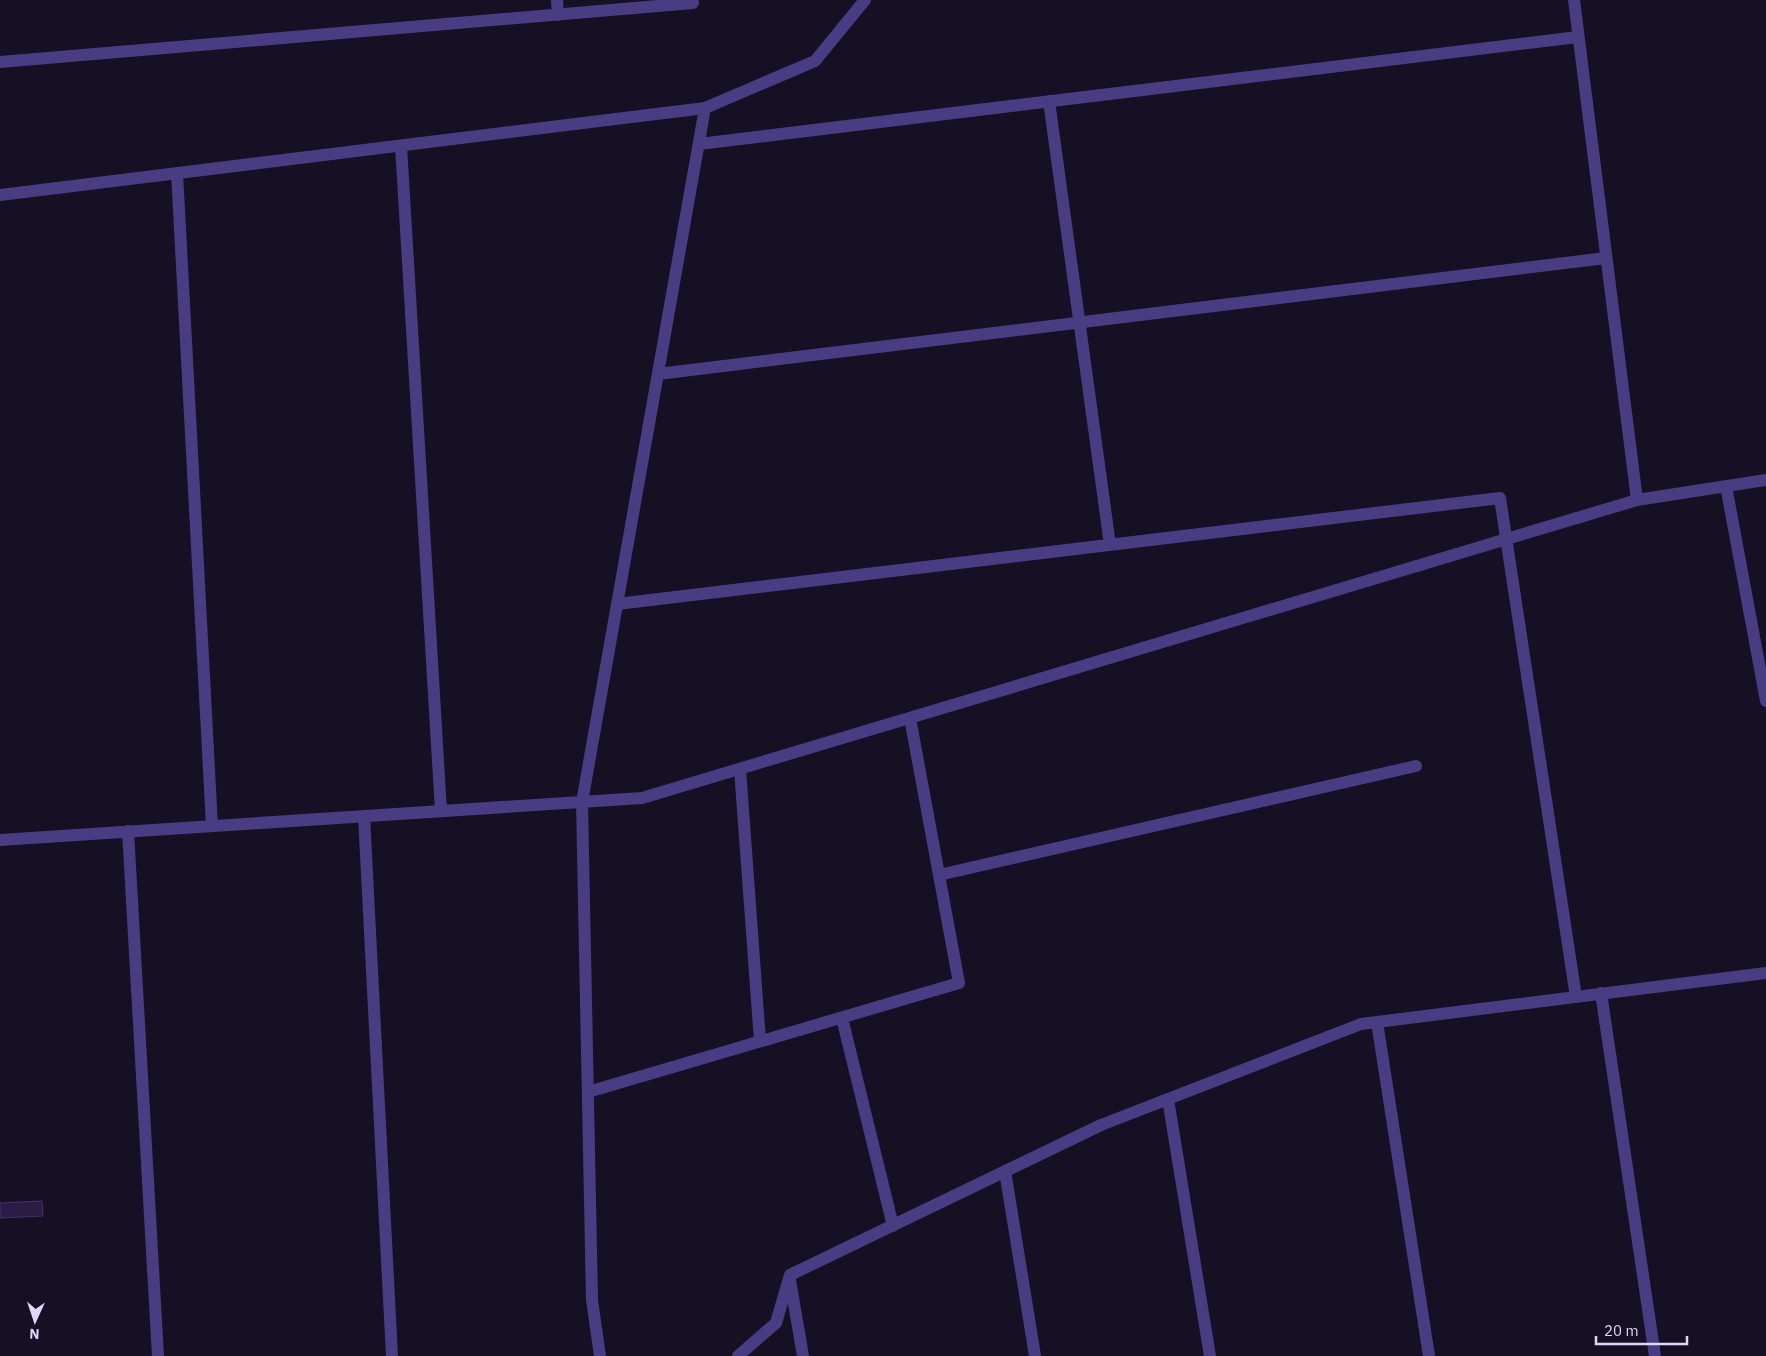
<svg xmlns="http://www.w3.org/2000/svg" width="1766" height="1356" viewBox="0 0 1766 1356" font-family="'IBM Plex Sans',sans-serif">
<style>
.building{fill:#2a1d45;stroke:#443070}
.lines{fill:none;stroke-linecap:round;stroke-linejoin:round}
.minor{stroke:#483d82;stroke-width:12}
</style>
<rect width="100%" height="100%" fill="#161025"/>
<path class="building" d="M 42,1201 L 43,1216 L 0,1218 L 0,1203 Z"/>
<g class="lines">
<path class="minor" d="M 557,0 L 558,15
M 1574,0 L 1637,500
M 0,62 L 693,3
M 1049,101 L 1110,545
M 699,144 L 1578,37
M 401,146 L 441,811
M 177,173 L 212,826
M 0,195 L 705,108 L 815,61 L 865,0
M 658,374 L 1606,258
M 1726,486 L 1766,701
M 617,604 L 1500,498 L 1576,997
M 740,769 L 760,1041
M 364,816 L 392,1356
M 128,831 L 158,1356
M 0,840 L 642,798 L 1637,500 L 1766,480
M 939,875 L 1416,766
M 1601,993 L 1655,1356
M 842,1018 L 893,1226
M 1377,1022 L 1429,1356
M 588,1092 L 959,983 L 910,718
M 1168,1099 L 1210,1356
M 1005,1171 L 1035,1356
M 790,1280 L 803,1356
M 600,1356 L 592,1300 L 582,802 L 705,108
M 738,1356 L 776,1323 L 790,1275 L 1101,1125 L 1361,1024 L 1766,973"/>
</g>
<g transform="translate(35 1321) rotate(183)" stroke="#161025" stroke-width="4" paint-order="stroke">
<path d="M0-4L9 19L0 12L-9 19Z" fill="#dfd6fd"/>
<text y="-8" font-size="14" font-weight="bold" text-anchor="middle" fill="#dfd6fd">N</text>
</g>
<path d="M1596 1336v8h91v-8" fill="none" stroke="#dfd6fd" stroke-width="2.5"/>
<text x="1604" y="1336" font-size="15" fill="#dfd6fd" stroke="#161025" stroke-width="4" paint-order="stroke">20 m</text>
</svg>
